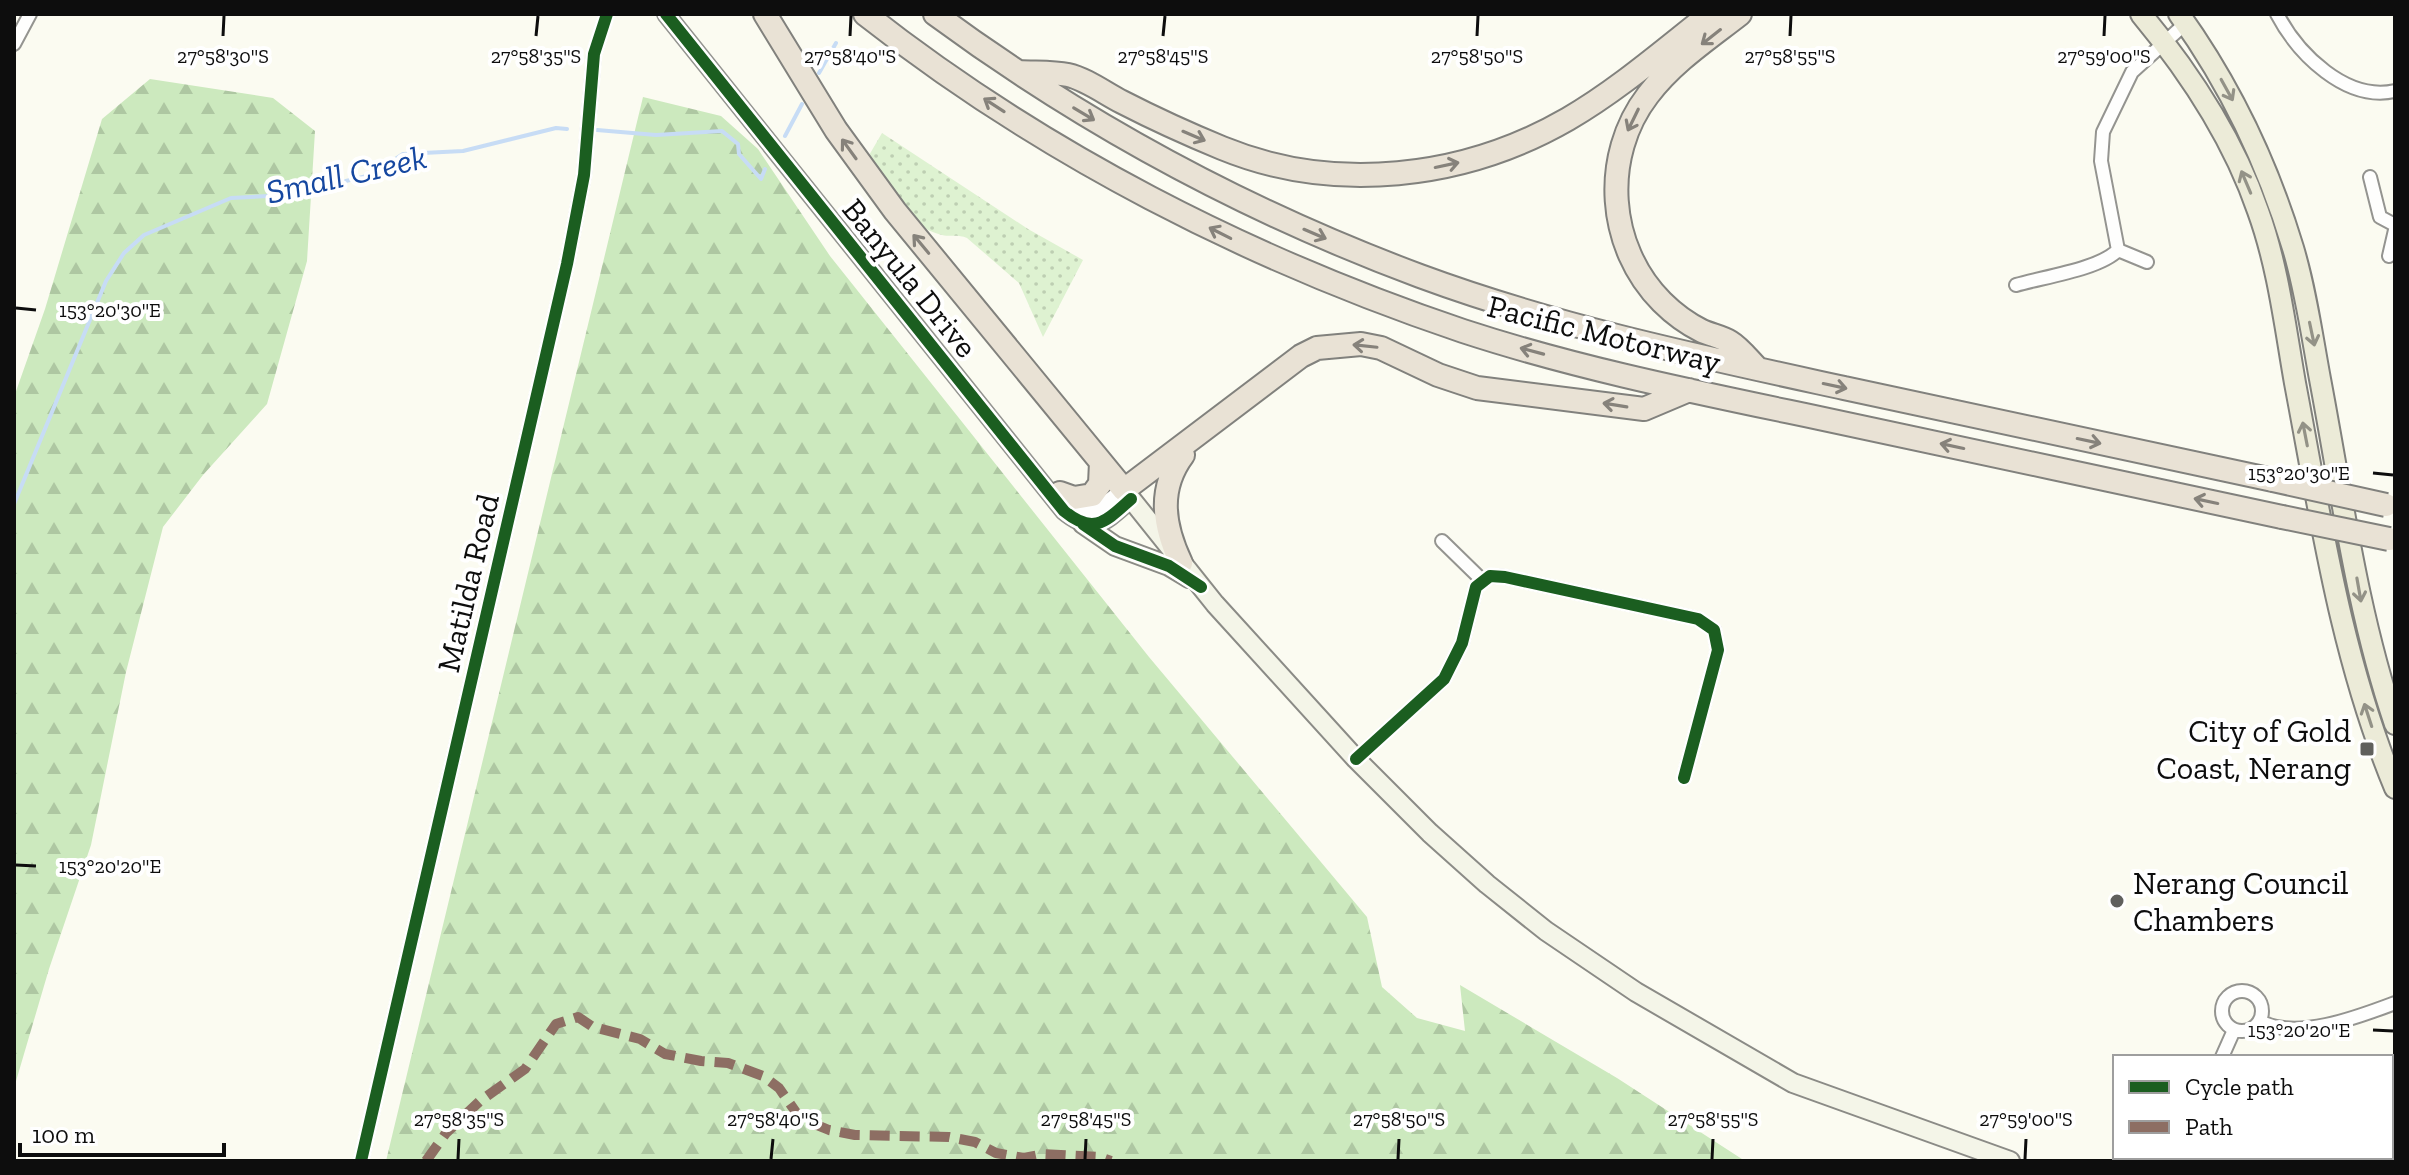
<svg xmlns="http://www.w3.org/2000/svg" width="2409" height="1175" viewBox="0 0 2409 1175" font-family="'Zilla Slab',serif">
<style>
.green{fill:url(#green-dots)}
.forest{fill:url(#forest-firs)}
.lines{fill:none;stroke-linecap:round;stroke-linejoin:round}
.stream{stroke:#c7dcf5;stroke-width:4}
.minor-casing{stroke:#949490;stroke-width:16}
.tertiary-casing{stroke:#949490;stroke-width:20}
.secondary-casing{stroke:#8b8b86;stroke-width:22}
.primary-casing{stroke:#81817d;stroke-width:24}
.motorway-casing{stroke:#81817d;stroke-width:26}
.minor{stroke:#fefefd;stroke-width:12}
.tertiary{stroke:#fefefd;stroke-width:16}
.secondary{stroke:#f4f5e8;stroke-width:18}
.primary{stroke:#ecebd8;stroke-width:20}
.motorway{stroke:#e9e2d5;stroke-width:22}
.motorway-bridge-casing{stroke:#81817d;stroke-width:26;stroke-linecap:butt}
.motorway-bridge{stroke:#e9e2d5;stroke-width:22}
.quiet{stroke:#8d6e63;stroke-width:10;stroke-dasharray:20 10;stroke-linecap:butt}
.cycleway-casing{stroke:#fff;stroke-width:17}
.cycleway{stroke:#1b5e20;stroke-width:12}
.oneway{stroke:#86827b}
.oneway2{stroke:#939287}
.ticks{fill:none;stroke:#0d0d0d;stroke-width:3}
.poi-dot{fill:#60605d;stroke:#fff;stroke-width:3}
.labels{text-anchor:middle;stroke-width:8;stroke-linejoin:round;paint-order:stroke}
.street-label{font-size:32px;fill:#0d0d0d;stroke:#fff}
.poi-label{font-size:32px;fill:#0d0d0d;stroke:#fff;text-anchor:end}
.water-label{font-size:34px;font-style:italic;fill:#1547a0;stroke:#fff}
.ticks-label{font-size:20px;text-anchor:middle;fill:#0d0d0d;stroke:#fff;stroke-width:8;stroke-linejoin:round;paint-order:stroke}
</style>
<defs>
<pattern id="green-dots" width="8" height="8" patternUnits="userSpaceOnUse" patternTransform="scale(2)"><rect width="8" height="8" fill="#def2d1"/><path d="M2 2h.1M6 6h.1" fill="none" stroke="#bdceb2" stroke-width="1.8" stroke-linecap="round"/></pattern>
<pattern id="forest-firs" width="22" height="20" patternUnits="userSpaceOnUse" patternTransform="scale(2)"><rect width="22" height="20" fill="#cce9be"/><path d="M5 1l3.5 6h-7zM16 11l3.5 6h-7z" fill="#aec7a2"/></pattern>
</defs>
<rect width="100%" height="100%" fill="#fbfbf1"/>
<path class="green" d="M 882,133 L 1028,229 L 1083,260 L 1043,337 L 1019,283 L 967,238 C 958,234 951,237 942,235 C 906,227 887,185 868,157 Z"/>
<path class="forest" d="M 150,79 L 273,98 L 315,131 L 307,261 L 267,404 L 203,475 L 163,527 L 126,672 L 91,845 L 49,969 L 14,1088 L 14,397 L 45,309 L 102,119 Z
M 643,97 L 721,116 L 758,149 L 830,256 L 1149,657 L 1367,917 L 1382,987 L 1417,1018 L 1465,1031 L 1460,985 L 1617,1078 L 1745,1161 L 386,1161 Z"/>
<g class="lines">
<path class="stream" d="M 819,73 L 836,43
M 597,130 L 656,135 L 722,131 L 738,144 L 739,154 L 761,179 L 765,169
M 785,136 L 802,104
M 14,504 L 106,281 L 124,253 L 144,235 L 231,198 L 287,195 L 371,175 L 403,154 L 463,151 L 556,128 L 567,129"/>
<g class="minor-casing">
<path id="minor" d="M 2277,14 C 2298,54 2346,102 2395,91
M 14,44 L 30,14
M 2370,177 L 2380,217 L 2395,225
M 2118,250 L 2147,262
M 2389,256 L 2395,230
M 2016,285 C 2043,277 2100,269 2118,250 L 2101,161 L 2103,132 L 2132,72 L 2186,23
M 1442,541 L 1483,581
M 1356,759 L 1444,679 L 1462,643 L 1476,587 L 1490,576 L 1505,577 L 1698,619 L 1714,630 L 1718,650 L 1684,778
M2222 1011a20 20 0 1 1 40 0a20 20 0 1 1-40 0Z
M 2260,1021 C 2296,1041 2358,1017 2395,1003
M 2222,1057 L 2234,1030
M 361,1161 L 567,264 L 584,175 L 594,54 L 607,14
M 2203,1161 L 2203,1157"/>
</g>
<g class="tertiary-casing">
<path id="tertiary" d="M 666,14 L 1064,511 C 1094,536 1106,521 1131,499
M 1065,497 C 1092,517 1100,510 1124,490"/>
</g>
<g class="secondary-casing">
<path id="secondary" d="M 1124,490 L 1215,604 L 1356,759 L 1430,833 L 1487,884 L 1546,931 L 1636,992 L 1793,1083 L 2010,1161
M 1083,524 L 1115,546 L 1169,566 L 1189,578"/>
</g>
<g class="primary-casing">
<path id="primary" d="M 2141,14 C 2190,73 2233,138 2258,211 C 2278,266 2285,326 2295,383 C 2321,520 2341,658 2395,788
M 2179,14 C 2230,85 2268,165 2293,248 C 2306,291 2312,336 2320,379 C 2342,495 2357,612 2395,724"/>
</g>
<g class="motorway-casing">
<path id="motorway" d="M 765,14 L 836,130 L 895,211 L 1124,490 L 1301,356 L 1317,348 L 1361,344 L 1381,348 L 1438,375 L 1477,388 L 1644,409 L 1689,390
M 865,14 C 1043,154 1249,259 1463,331 C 1579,369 1700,393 1819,418 C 1973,451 2128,484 2282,517
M 935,14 C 1083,123 1248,212 1420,276 C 1558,327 1702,357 1844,388 C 1987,419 2130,450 2273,480
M 1740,14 C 1708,39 1673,62 1648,95 C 1601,156 1607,247 1662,302 C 1673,313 1688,324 1702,331 C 1711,335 1722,337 1730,342 C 1740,348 1749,360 1757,368
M 1019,72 C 1035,73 1053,72 1068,75 C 1086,79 1106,94 1122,102 C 1155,119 1188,134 1222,148 C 1334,194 1464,179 1568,119 C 1618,90 1664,50 1710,14
M 1060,493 L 1074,498 L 1092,495 L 1100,484 L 1101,462
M 1181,563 C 1164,527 1157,490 1183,455"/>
</g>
<use href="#minor" class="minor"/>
<use href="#tertiary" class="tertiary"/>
<use href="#secondary" class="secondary"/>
<use href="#primary" class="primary"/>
<use href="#motorway" class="motorway"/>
<g class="motorway-bridge-casing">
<path id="motorway-bridge" d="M 2273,480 L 2386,505
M 2282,517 L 2389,539"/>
</g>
<use href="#motorway-bridge" class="motorway-bridge"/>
<path class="quiet" d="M 426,1161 L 446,1133 L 480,1101 L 525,1069 L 556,1024 L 578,1017 L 593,1027 L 640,1039 L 665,1054 L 701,1061 L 728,1063 L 763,1076 L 779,1088 L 800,1118 L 829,1130 L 855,1135 L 949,1137 L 975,1142 L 996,1153 L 1024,1158 L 1043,1154 L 1100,1157 L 1111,1161"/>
<g class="cycleway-casing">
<path id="cycleway" d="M 666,14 L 1064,511 C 1094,536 1106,521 1131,499
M 1083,524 L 1115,546 L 1169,566 L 1201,587
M 1356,759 L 1444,679 L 1462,643 L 1476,587 L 1490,576 L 1505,577 L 1698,619 L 1714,630 L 1718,650 L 1684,778
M 361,1161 L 567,264 L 584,175 L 594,54 L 607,14"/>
</g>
<use href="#cycleway" class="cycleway"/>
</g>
<defs><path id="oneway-shaft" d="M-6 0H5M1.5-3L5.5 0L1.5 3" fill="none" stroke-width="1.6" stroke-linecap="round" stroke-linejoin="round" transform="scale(2)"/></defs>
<g class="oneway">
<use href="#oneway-shaft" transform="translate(1711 37) rotate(142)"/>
<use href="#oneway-shaft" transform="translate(994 105) rotate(-147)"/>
<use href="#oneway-shaft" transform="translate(1084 114) rotate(31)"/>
<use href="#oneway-shaft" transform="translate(1633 120) rotate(116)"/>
<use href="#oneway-shaft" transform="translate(1194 136) rotate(23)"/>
<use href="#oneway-shaft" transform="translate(849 149) rotate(-126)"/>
<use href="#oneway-shaft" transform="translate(1447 165) rotate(-12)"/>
<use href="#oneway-shaft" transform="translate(1220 233) rotate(-153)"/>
<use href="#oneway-shaft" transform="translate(1315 234) rotate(23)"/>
<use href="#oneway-shaft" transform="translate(921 244) rotate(-130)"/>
<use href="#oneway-shaft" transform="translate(1365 346) rotate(-174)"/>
<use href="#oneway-shaft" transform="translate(1532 351) rotate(-165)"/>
<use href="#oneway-shaft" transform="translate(1835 386) rotate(12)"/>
<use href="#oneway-shaft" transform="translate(1615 405) rotate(-171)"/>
<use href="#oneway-shaft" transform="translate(2089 441) rotate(12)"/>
<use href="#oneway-shaft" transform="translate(1952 446) rotate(-168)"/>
<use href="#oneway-shaft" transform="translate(2206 501) rotate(-168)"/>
</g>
<g class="oneway2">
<use href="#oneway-shaft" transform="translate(2227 90) rotate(61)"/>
<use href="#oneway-shaft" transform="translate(2246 182) rotate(-113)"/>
<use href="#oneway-shaft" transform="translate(2312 334) rotate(78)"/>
<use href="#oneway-shaft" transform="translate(2305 434) rotate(-101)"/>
<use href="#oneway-shaft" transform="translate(2359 590) rotate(80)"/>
<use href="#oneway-shaft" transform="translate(2368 715) rotate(-108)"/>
</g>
<path class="ticks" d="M 223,36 L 224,16M 536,36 L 538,16M 850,36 L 851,16M 1163,36 L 1165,16M 1477,36 L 1478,16M 1790,36 L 1791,16M 2104,36 L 2105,16M 16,308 L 36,310M 2373,473 L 2393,475M 16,865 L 36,866M 2373,1030 L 2393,1031M 458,1159 L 459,1139M 771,1159 L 773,1139M 1085,1159 L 1086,1139M 1398,1159 L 1399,1139M 1712,1159 L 1713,1139M 2025,1159 L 2026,1139"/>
<g class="poi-dot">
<rect x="2359" y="741" width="16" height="16" rx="4"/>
<circle cx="2117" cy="901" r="8"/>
</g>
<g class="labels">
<g class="street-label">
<text transform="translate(910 278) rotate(51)" y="11">Banyula Drive</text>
<text transform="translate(1604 334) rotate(14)" y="11">Pacific Motorway</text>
<text transform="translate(468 583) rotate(-77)" y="11">Matilda Road</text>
</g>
<g class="poi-label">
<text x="2351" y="742">City of Gold<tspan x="2351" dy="37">Coast, Nerang</tspan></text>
<text x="2133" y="894" text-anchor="start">Nerang Council<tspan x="2133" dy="37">Chambers</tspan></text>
</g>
<g class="water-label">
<text transform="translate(346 174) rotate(-13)" y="12">Small Creek</text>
</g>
</g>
<g class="ticks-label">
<text x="223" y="63">27°58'30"S</text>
<text x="536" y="63">27°58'35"S</text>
<text x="850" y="63">27°58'40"S</text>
<text x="1163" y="63">27°58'45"S</text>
<text x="1477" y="63">27°58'50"S</text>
<text x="1790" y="63">27°58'55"S</text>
<text x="2104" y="63">27°59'00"S</text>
<text x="110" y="317">153°20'30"E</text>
<text x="2299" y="480">153°20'30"E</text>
<text x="110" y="873">153°20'20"E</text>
<text x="2299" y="1037">153°20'20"E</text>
<text x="459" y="1126">27°58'35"S</text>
<text x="773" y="1126">27°58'40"S</text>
<text x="1086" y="1126">27°58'45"S</text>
<text x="1399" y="1126">27°58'50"S</text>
<text x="1713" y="1126">27°58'55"S</text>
<text x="2026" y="1126">27°59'00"S</text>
</g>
<rect width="2409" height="1175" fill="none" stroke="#0d0d0d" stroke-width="32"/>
<rect x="2113" y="1055" width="280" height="104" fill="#ffffff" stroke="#9e9e9e" stroke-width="2"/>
<rect x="2129" y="1081" width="40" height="12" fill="#1b5e20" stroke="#9e9e9e" stroke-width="2"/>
<text x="2185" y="1095" font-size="24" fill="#0d0d0d">Cycle path</text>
<rect x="2129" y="1121" width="40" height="12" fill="#8d6e63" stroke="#9e9e9e" stroke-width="2"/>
<text x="2185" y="1135" font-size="24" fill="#0d0d0d">Path</text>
<path d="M20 1143v12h204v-12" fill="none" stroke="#0d0d0d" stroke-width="4"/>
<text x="32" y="1143" font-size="24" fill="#0d0d0d" stroke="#ffffff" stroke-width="6" paint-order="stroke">100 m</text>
</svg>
